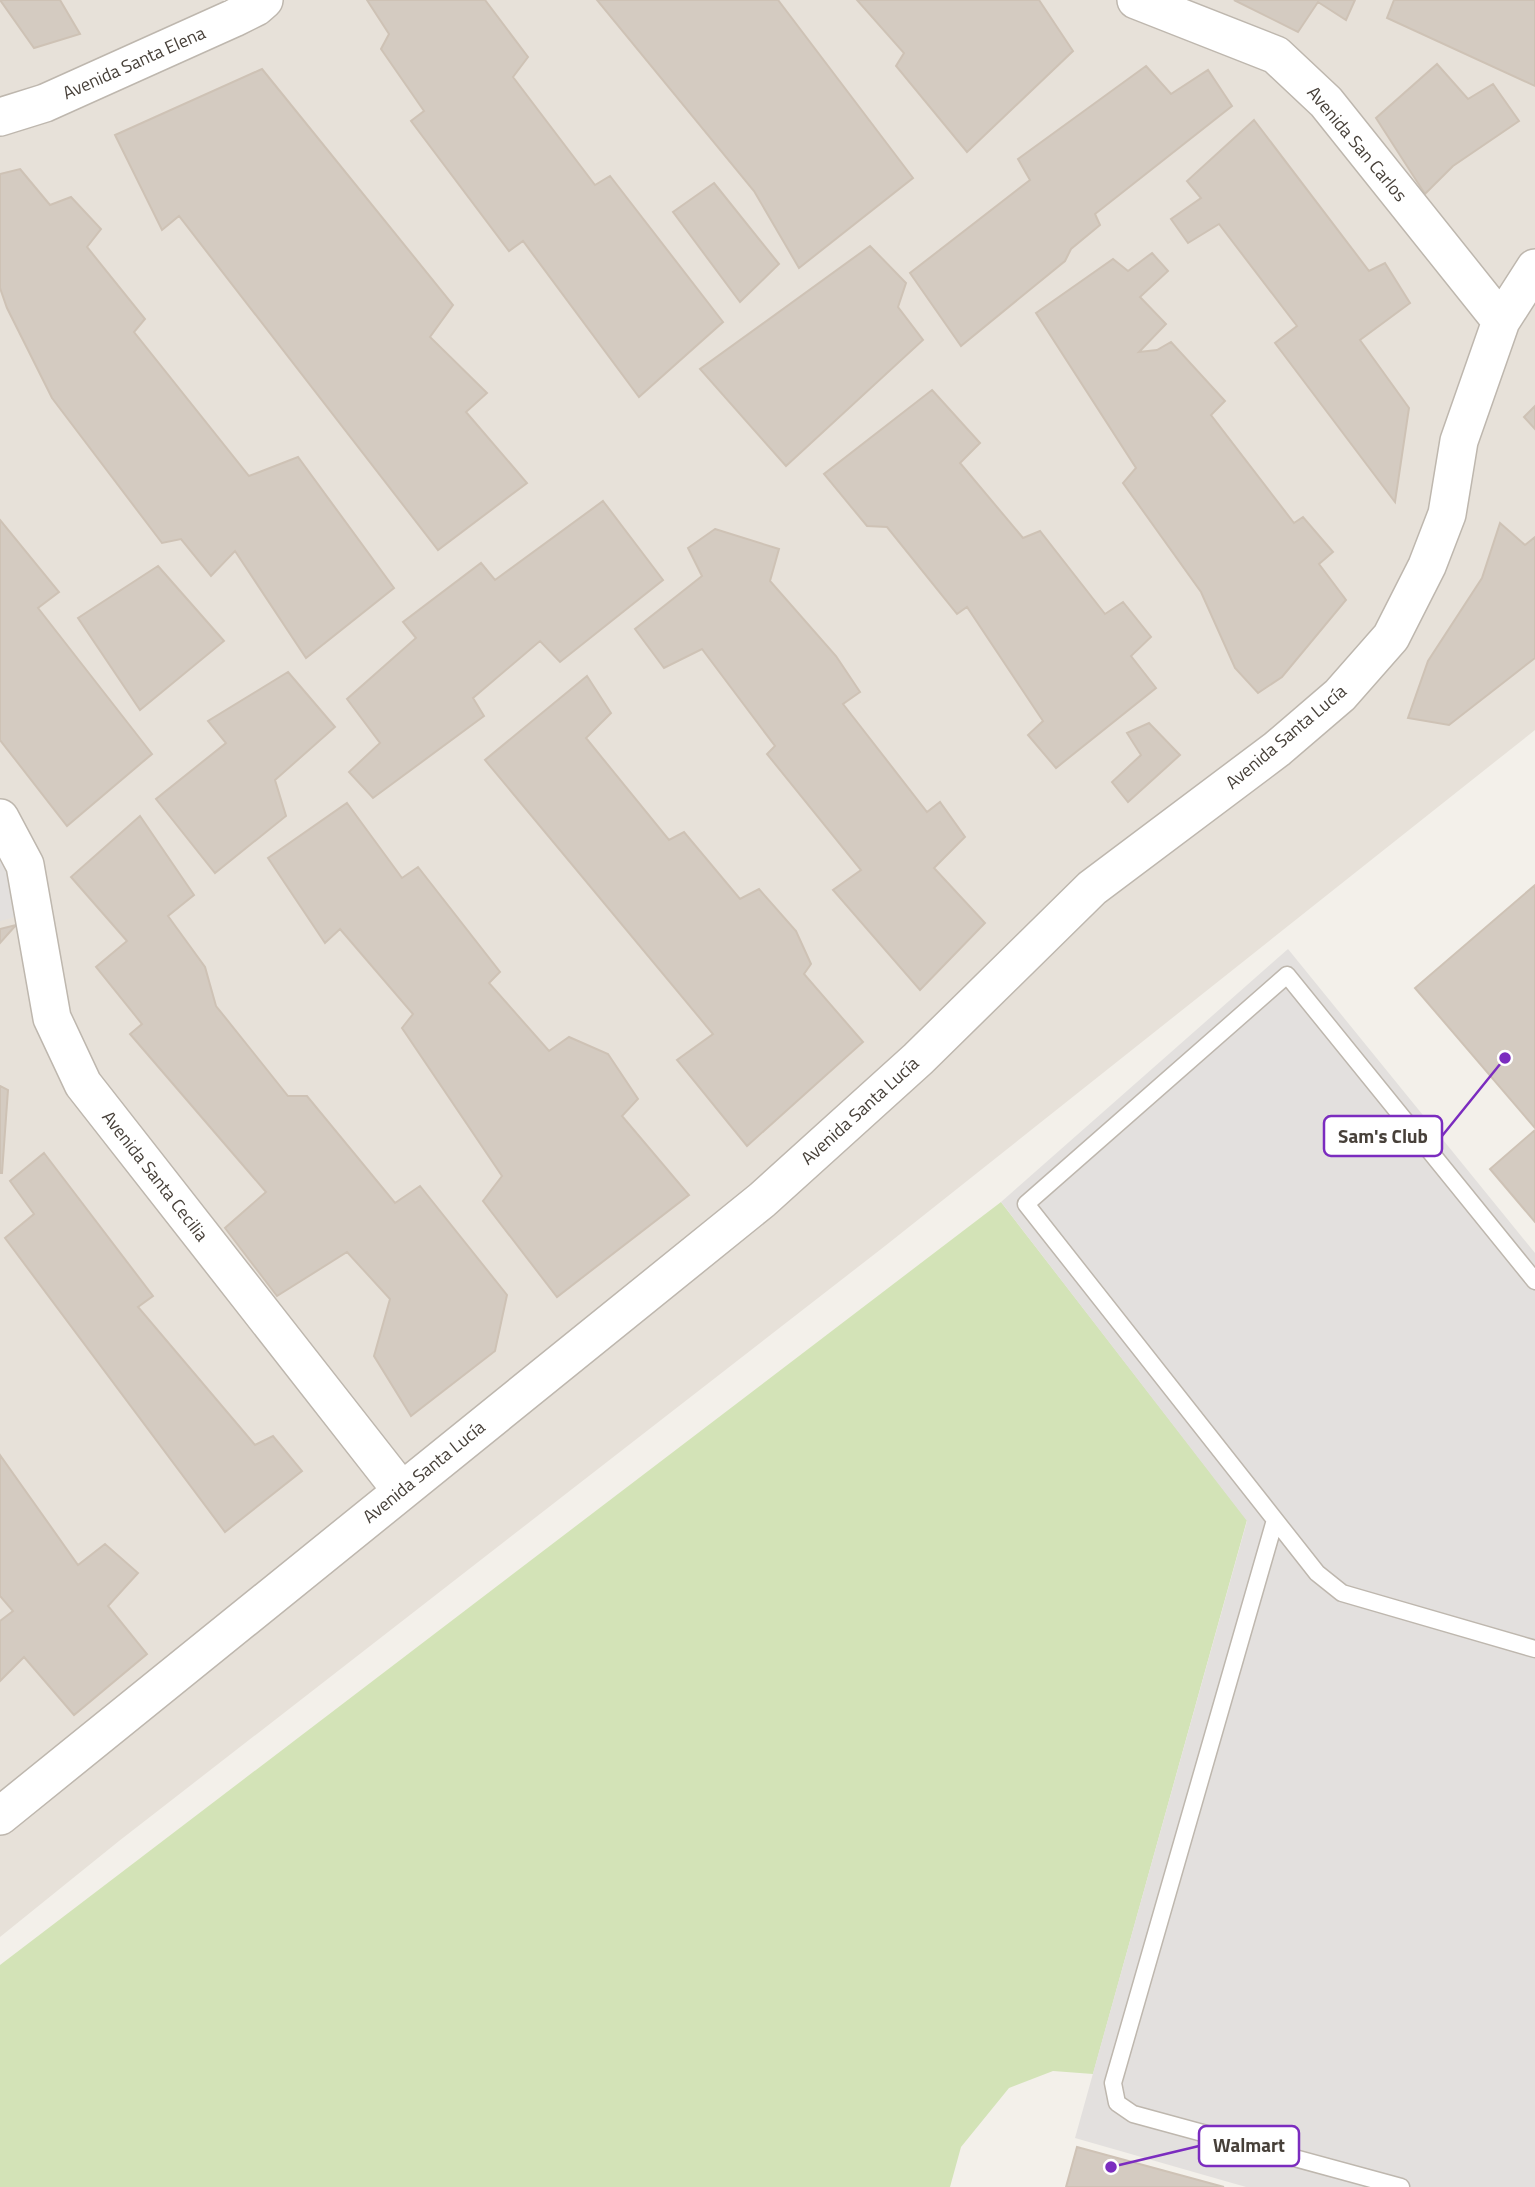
<svg xmlns="http://www.w3.org/2000/svg" width="1535" height="2187" viewBox="0 0 1535 2187" font-family="'Titillium Web',sans-serif">
<style>
.residential{fill:#e7e1d9}
.grass{fill:#d3e3b7}
.parking{fill:#e3e0de}
.building{fill:#d4cbc1;stroke:#cec2b5;stroke-width:2}
.lines{fill:none;stroke-linecap:round;stroke-linejoin:round}
.service-casing{stroke:#beb7ae;stroke-width:19}
.tertiary-casing{stroke:#beb7ae;stroke-width:40}
.service{stroke:#fff;stroke-width:16}
.tertiary{stroke:#fff;stroke-width:37}
.labels{text-anchor:middle;stroke-width:5;stroke-linejoin:round;paint-order:stroke}
.street-label{font-size:18px;fill:#474039;stroke:#fff}
.leader{fill:none;stroke:#7b2cbf;stroke-width:2.5}
.callout-dot{fill:#7b2cbf;stroke:#fff;stroke-width:2.5}
.callout{fill:#fff;stroke:#7b2cbf;stroke-width:2.5}
.callout-label{font-size:19px;text-anchor:middle;font-weight:bold;fill:#474039}
</style>
<rect width="100%" height="100%" fill="#f3f0ea"/>
<path class="residential" d="M 0,0 L 1535,0 L 1535,730 L 885,1246 L 119,1841 L 0,1937 Z"/>
<path class="grass" d="M 1001,1202 L 1247,1520 L 1093,2074 L 1053,2071 L 1009,2088 L 961,2147 L 950,2187 L 0,2187 L 0,1965 Z"/>
<path class="parking" d="M 0,855 L 8,869 L 15,917 L 0,921 Z
M 1288,949 L 1535,1253 L 1535,2187 L 1246,2187 L 1075,2138 L 1247,1521 L 1001,1202 Z"/>
<path class="building" d="M 0,0 L 60,0 L 80,34 L 34,48 Z
M 367,0 L 485,0 L 528,57 L 513,77 L 595,185 L 610,176 L 723,322 L 639,397 L 523,241 L 509,251 L 411,121 L 424,111 L 381,49 L 389,34 Z
M 597,0 L 778,0 L 913,178 L 799,268 L 754,191 Z
M 857,0 L 1039,0 L 1073,51 L 967,152 L 896,66 L 904,53 Z
M 1234,0 L 1355,0 L 1346,20 L 1318,2 L 1298,32 Z
M 1394,0 L 1535,0 L 1535,86 L 1387,18 Z
M 1437,64 L 1468,99 L 1493,84 L 1519,121 L 1453,166 L 1425,194 L 1376,118 Z
M 1146,66 L 1171,94 L 1208,70 L 1232,106 L 1095,214 L 1100,225 L 1071,249 L 1065,261 L 961,346 L 910,273 L 1030,180 L 1018,159 Z
M 262,69 L 453,305 L 430,337 L 487,393 L 466,412 L 527,483 L 438,550 L 179,216 L 162,230 L 115,135 Z
M 1254,120 L 1369,271 L 1385,263 L 1410,303 L 1360,340 L 1409,408 L 1395,502 L 1275,343 L 1297,326 L 1219,224 L 1188,243 L 1171,219 L 1201,198 L 1187,181 Z
M 20,169 L 50,205 L 71,197 L 101,229 L 87,247 L 145,319 L 134,332 L 249,476 L 298,457 L 394,588 L 306,658 L 235,551 L 211,576 L 181,539 L 162,543 L 52,398 L 7,308 L 0,288 L 0,174 Z
M 714,183 L 779,264 L 740,302 L 673,212 Z
M 870,246 L 906,283 L 898,307 L 923,340 L 786,466 L 700,369 Z
M 1152,253 L 1168,271 L 1140,297 L 1166,324 L 1139,352 L 1157,350 L 1171,342 L 1225,401 L 1211,415 L 1294,523 L 1303,517 L 1333,552 L 1319,564 L 1346,600 L 1282,677 L 1258,693 L 1235,668 L 1201,592 L 1123,483 L 1136,468 L 1036,313 L 1113,259 L 1128,271 Z
M 932,390 L 980,443 L 960,463 L 1023,538 L 1040,531 L 1105,614 L 1123,602 L 1151,637 L 1131,656 L 1156,688 L 1056,768 L 1028,735 L 1043,721 L 967,607 L 957,614 L 887,527 L 867,526 L 824,474 Z
M 1535,406 L 1535,429 L 1524,417 Z
M 603,501 L 663,580 L 560,662 L 540,641 L 473,698 L 484,716 L 373,798 L 349,772 L 380,743 L 347,699 L 416,638 L 403,622 L 481,563 L 495,580 Z
M 0,520 L 59,592 L 38,608 L 152,754 L 67,826 L 0,740 Z
M 1500,523 L 1525,545 L 1535,537 L 1535,658 L 1449,725 L 1408,718 L 1428,661 L 1482,578 Z
M 715,529 L 779,549 L 770,581 L 836,656 L 860,692 L 843,704 L 927,812 L 940,802 L 965,837 L 934,868 L 985,923 L 920,990 L 833,890 L 861,870 L 767,754 L 775,746 L 702,649 L 664,668 L 635,629 L 702,576 L 688,548 Z
M 158,566 L 224,641 L 140,710 L 78,618 Z
M 288,672 L 335,727 L 275,780 L 286,816 L 215,873 L 156,799 L 226,743 L 208,721 Z
M 587,676 L 611,713 L 586,738 L 669,840 L 684,832 L 740,899 L 759,889 L 796,931 L 811,964 L 804,974 L 863,1042 L 747,1146 L 677,1060 L 713,1034 L 485,760 Z
M 1149,723 L 1180,755 L 1128,802 L 1112,782 L 1141,755 L 1127,733 Z
M 347,803 L 402,878 L 418,867 L 500,972 L 489,983 L 549,1051 L 569,1037 L 608,1054 L 638,1099 L 622,1116 L 689,1195 L 557,1297 L 483,1201 L 502,1176 L 402,1028 L 413,1014 L 340,929 L 325,943 L 268,858 Z
M 140,816 L 194,895 L 168,916 L 205,967 L 216,1006 L 288,1096 L 307,1096 L 395,1203 L 420,1186 L 507,1295 L 495,1351 L 411,1416 L 374,1356 L 390,1299 L 347,1252 L 277,1296 L 225,1228 L 266,1192 L 130,1034 L 142,1024 L 96,967 L 127,941 L 71,877 Z
M 1535,885 L 1535,1128 L 1415,988 Z
M 16,925 L 0,943 L 0,929 Z
M 0,1086 L 8,1090 L 2,1173 L 0,1173 Z
M 1535,1130 L 1535,1222 L 1490,1169 Z
M 44,1153 L 153,1296 L 138,1307 L 255,1445 L 273,1436 L 302,1471 L 225,1532 L 5,1238 L 34,1214 L 10,1181 Z
M 0,1455 L 78,1565 L 105,1544 L 138,1573 L 108,1606 L 147,1654 L 74,1715 L 24,1657 L 0,1681 L 0,1621 L 13,1611 L 0,1596 Z
M 1077,2147 L 1224,2187 L 1066,2187 Z"/>
<g class="lines">
<g class="service-casing">
<path id="service" d="M 1535,1281 L 1287,975 L 1026,1204 L 1317,1573 L 1342,1593 L 1535,1649
M 1275,1520 L 1113,2083 L 1117,2103 L 1133,2114 L 1401,2187"/>
</g>
<g class="tertiary-casing">
<path id="tertiary" d="M 1136,0 L 1276,55 L 1326,102 L 1501,321
M 0,117 L 45,103 L 234,18 L 256,7 L 264,0
M 0,818 L 25,865 L 52,1018 L 83,1084 L 401,1490
M 0,1816 L 762,1200 L 918,1059 L 1092,888 L 1277,749 L 1340,695 L 1391,637 L 1427,566 L 1447,514 L 1459,441 L 1501,321 L 1535,268"/>
</g>
<use href="#service" class="service"/>
<use href="#tertiary" class="tertiary"/>
</g>
<g class="labels">
<g class="street-label">
<text transform="translate(134 63) rotate(-24)" y="6">Avenida Santa Elena</text>
<text transform="translate(1357 144) rotate(50)" y="6">Avenida San Carlos</text>
<text transform="translate(1286 737) rotate(-40)" y="6">Avenida Santa Lucía</text>
<text transform="translate(860 1111) rotate(-42)" y="6">Avenida Santa Lucía</text>
<text transform="translate(155 1176) rotate(52)" y="6">Avenida Santa Cecilia</text>
<text transform="translate(424 1472) rotate(-39)" y="6">Avenida Santa Lucía</text>
</g>
</g>
<path class="leader" d="M1505 1058L1442 1136M1111 2167L1199 2146"/>
<g class="callout-dot">
<circle cx="1505" cy="1058" r="7"/>
<circle cx="1111" cy="2167" r="7"/>
</g>
<g class="callout">
<rect x="1324" y="1116" width="118" height="40" rx="7"/>
<rect x="1199" y="2126" width="100" height="40" rx="7"/>
</g>
<g class="callout-label">
<text x="1383" y="1143">Sam's Club</text>
<text x="1249" y="2152">Walmart</text>
</g>
</svg>
